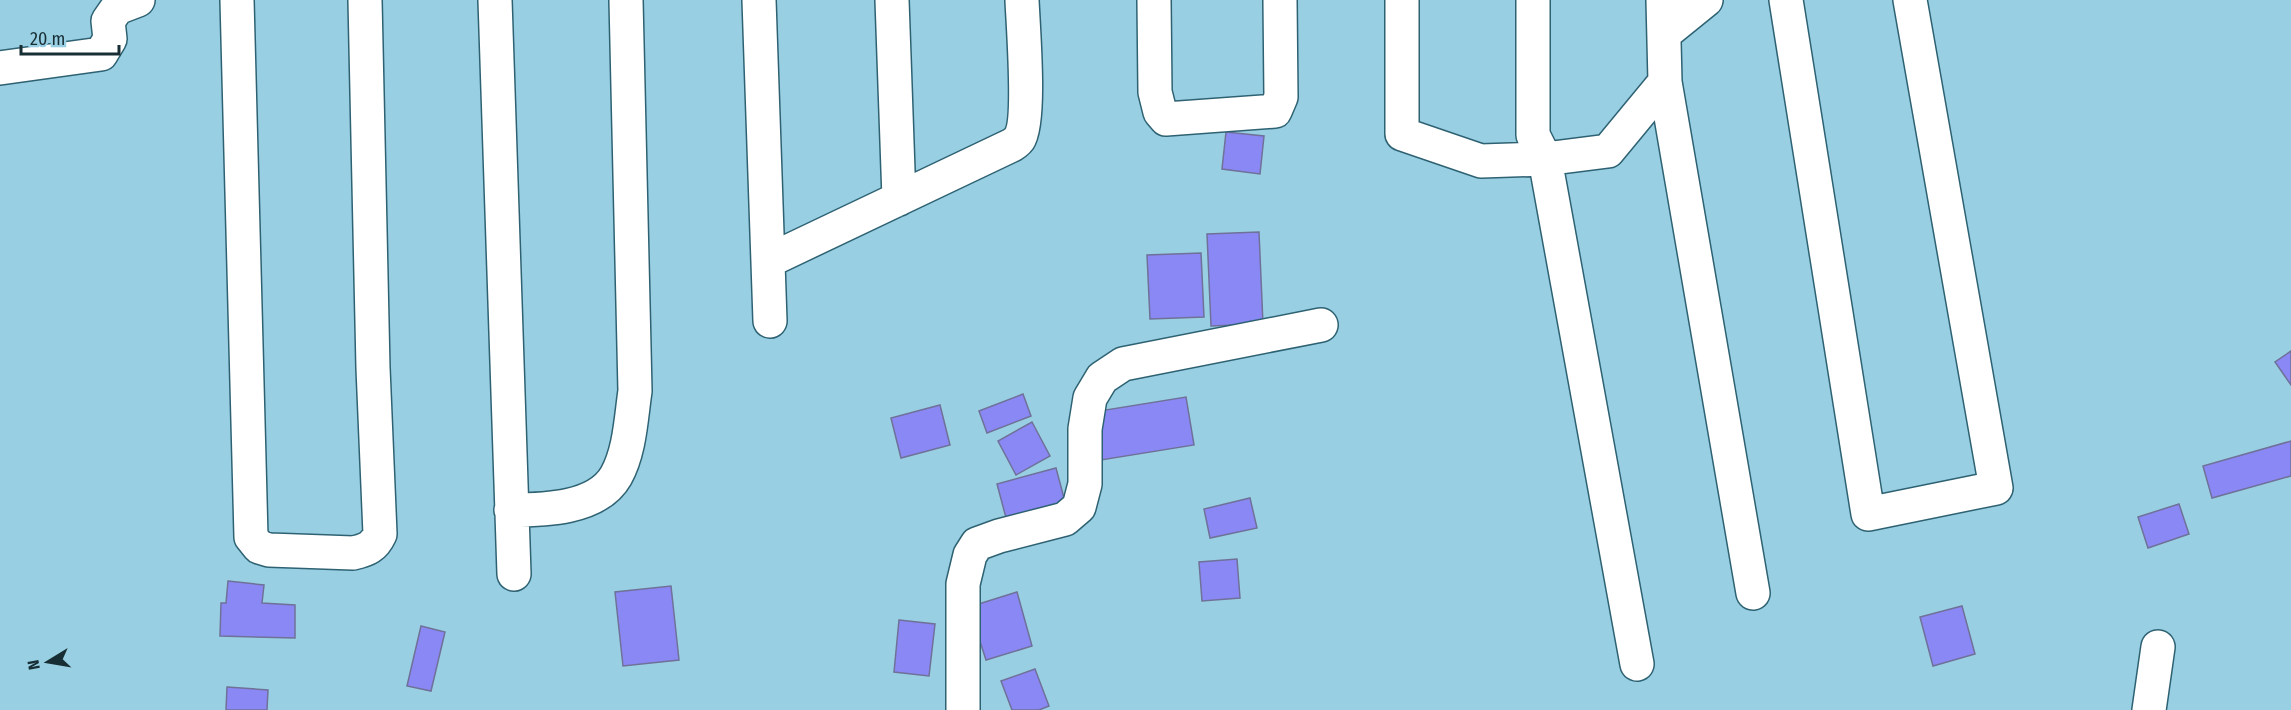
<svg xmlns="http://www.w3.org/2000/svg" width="2291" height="710" viewBox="0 0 2291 710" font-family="'Fira Sans Condensed',sans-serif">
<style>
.building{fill:#8a88f5;stroke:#6f7199;stroke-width:1.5}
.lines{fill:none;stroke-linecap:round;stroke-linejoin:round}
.street-casing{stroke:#2e6273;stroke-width:36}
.street{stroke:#fff;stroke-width:33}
</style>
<rect width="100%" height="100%" fill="#99cfe3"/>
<path class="building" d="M 1226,132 L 1264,136 L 1260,174 L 1222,169 Z
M 1259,232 L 1263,324 L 1211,326 L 1207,234 Z
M 1201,253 L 1204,317 L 1150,319 L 1147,255 Z
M 2291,351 L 2291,385 L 2275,362 Z
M 1023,394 L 1031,416 L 987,433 L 979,411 Z
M 1186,397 L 1194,445 L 1101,460 L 1093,412 Z
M 940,405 L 950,445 L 901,458 L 891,418 Z
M 1032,422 L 1050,456 L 1016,475 L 998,441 Z
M 2291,441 L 2291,476 L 2212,498 L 2203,466 Z
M 1056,468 L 1068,513 L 1009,529 L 997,484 Z
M 1250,498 L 1257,528 L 1210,538 L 1204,509 Z
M 2179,504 L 2189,534 L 2148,548 L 2138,517 Z
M 1237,559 L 1240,598 L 1202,601 L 1199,562 Z
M 228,581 L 264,585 L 262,603 L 295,605 L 295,638 L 220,636 L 221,603 L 226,603 Z
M 671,586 L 679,660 L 623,666 L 615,592 Z
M 1017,592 L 1032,646 L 986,660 L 969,607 Z
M 1962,606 L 1975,654 L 1933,666 L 1920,617 Z
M 899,620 L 935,624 L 929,676 L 894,672 Z
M 421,626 L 445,632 L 431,691 L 407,686 Z
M 1035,669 L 1049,706 L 1039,710 L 1012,710 L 1001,681 Z
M 227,687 L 268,690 L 267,710 L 226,710 Z"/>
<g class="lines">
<g class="street-casing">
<path id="street" d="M 237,0 L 251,537 L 259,547 L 269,550 L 353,553 C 367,550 374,547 380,534 L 373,368 L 365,0
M 495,0 L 514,574
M 759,0 L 770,321
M 892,0 L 899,199
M 1154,0 L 1155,92 L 1160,112 L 1166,119 L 1275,111 L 1281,97 L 1280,0
M 1402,0 L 1402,134 L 1481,161 L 1545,159 L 1608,151 L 1665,82
M 1533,0 L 1533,135 L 1545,159 L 1637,664
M 1663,0 L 1665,82 L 1753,593
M 1786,0 L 1868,514 L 1996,488 L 1910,0
M 1664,34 L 1706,0
M 0,68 L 101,54 L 110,39 L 108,21 L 117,8 L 138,0
M 768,261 L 1012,145 C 1015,143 1018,141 1019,139 C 1031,122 1023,25 1022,0
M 511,510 C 544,510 597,509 616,476 C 630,451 631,418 635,391 L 626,0
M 963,710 L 963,584 L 970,555 L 977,544 L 999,536 L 1065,519 L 1079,507 L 1085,484 L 1085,429 L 1090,398 L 1102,378 L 1123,364 L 1321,325
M 2149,710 L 2158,647"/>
</g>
<use href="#street" class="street"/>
</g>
<g transform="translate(48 662) rotate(259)" stroke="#99cfe3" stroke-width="4.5" paint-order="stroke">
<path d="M0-4.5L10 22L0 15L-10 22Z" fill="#182e35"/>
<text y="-9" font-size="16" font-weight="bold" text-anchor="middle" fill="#182e35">N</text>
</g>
<path d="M21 45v9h98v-9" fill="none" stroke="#182e35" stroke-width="3"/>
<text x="30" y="45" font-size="18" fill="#182e35" stroke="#99cfe3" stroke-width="4.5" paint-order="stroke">20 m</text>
</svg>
